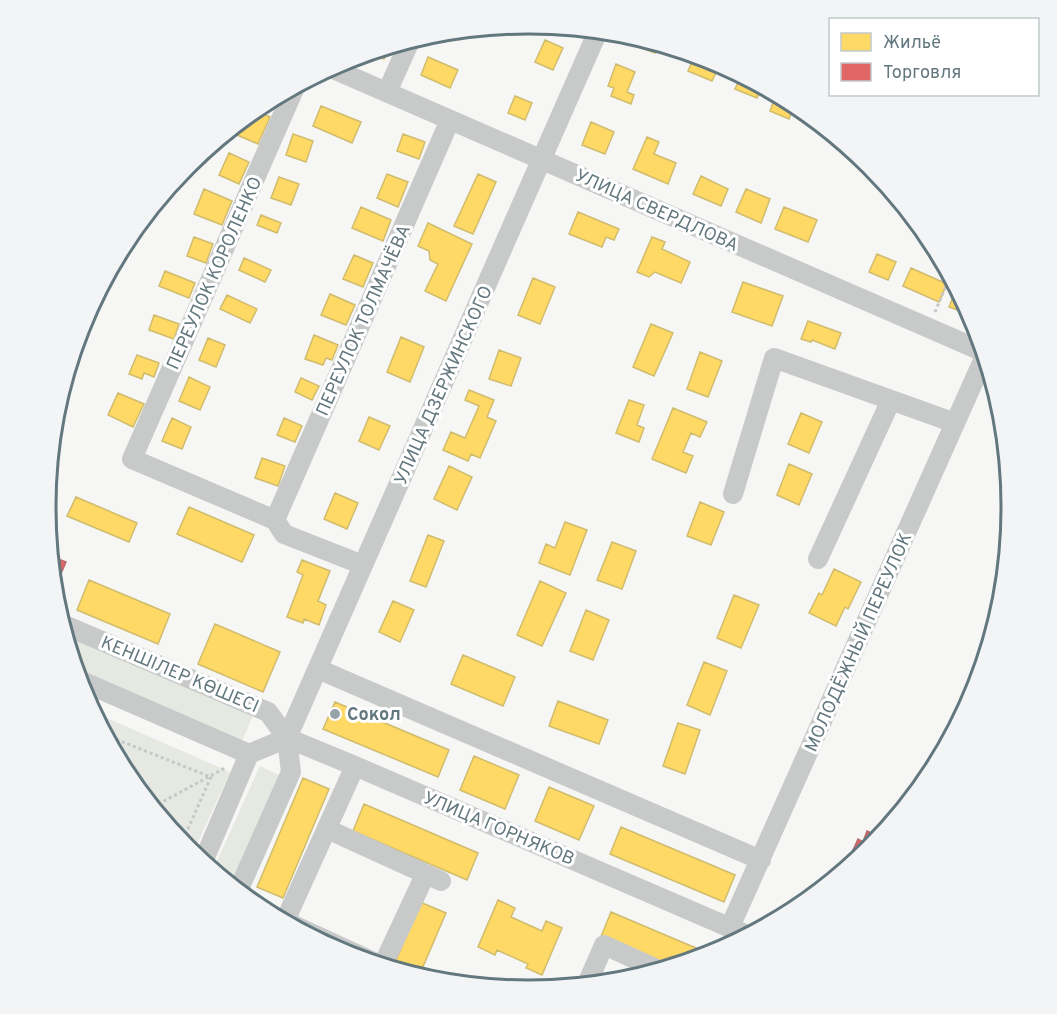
<svg xmlns="http://www.w3.org/2000/svg" width="1057" height="1014" viewBox="0 0 1057 1014" font-family="Overpass,sans-serif">
<style>
.green{fill:#e6e8e2}
.homes{fill:#ffd966;stroke:#d0bc6d;stroke-width:1.5}
.shops{fill:#e06666;stroke:#ba6b6d;stroke-width:1.5}
.lines{fill:none;stroke-linecap:round;stroke-linejoin:round}
.path{stroke:#c6c7c8;stroke-width:3;stroke-dasharray:3 3;stroke-linecap:butt}
.minor{stroke:#c8caca;stroke-width:20}
.poi-dot{fill:#96a3a8;stroke:#fff;stroke-width:2}
.labels{text-anchor:middle;stroke-width:6;stroke-linejoin:round;paint-order:stroke}
.street-label{font-size:18px;fill:#63777e;stroke:#fff}
.poi-label{font-size:18px;font-weight:bold;fill:#63777e;stroke:#fff;text-anchor:start}
.rim{fill:none;stroke:#63777e;stroke-width:3}
</style>
<rect width="100%" height="100%" fill="#f6f6f5"/>
<path class="green" d="M 65,634 L 253,716 L 242,741 L 75,668 Z
M 93,712 L 230,772 L 193,853 L 187,848 L 127,775 Z
M 260,766 L 281,776 L 232,885 L 213,870 Z"/>
<path class="homes" d="M 630,36 L 658,44 L 655,53 L 628,43 Z
M 545,40 L 563,48 L 553,70 L 535,62 Z
M 390,47 L 384,59 L 370,53 Z
M 695,55 L 720,64 L 712,81 L 688,71 Z
M 428,57 L 458,70 L 450,88 L 421,75 Z
M 616,64 L 635,72 L 627,92 L 634,95 L 631,104 L 611,96 L 614,88 L 608,86 Z
M 741,76 L 762,87 L 757,98 L 735,89 Z
M 776,94 L 795,104 L 789,119 L 770,111 Z
M 515,96 L 532,103 L 525,120 L 508,113 Z
M 321,106 L 361,122 L 352,143 L 313,126 Z
M 254,110 L 270,117 L 258,144 L 237,135 L 244,119 Z
M 591,122 L 614,132 L 605,154 L 582,145 Z
M 293,134 L 313,141 L 306,162 L 286,155 Z
M 403,134 L 425,142 L 419,159 L 397,151 Z
M 647,137 L 659,142 L 654,154 L 676,163 L 668,184 L 633,169 Z
M 229,153 L 249,162 L 239,184 L 219,175 Z
M 387,174 L 408,182 L 398,207 L 377,198 Z
M 478,174 L 496,182 L 473,234 L 454,226 Z
M 701,176 L 728,189 L 721,206 L 693,194 Z
M 279,177 L 299,184 L 291,205 L 271,198 Z
M 204,189 L 232,201 L 222,225 L 194,214 Z
M 746,189 L 770,199 L 761,223 L 736,212 Z
M 361,207 L 391,220 L 383,241 L 352,228 Z
M 784,207 L 817,220 L 808,242 L 775,229 Z
M 578,212 L 619,229 L 614,240 L 606,237 L 602,247 L 569,234 Z
M 261,215 L 281,223 L 277,233 L 257,225 Z
M 428,223 L 472,244 L 446,301 L 425,291 L 438,264 L 430,260 L 429,251 L 418,246 Z
M 194,237 L 213,244 L 206,263 L 187,256 Z
M 652,237 L 665,242 L 662,249 L 690,262 L 681,283 L 655,272 L 649,277 L 637,272 Z
M 877,254 L 896,262 L 888,280 L 869,272 Z
M 354,255 L 373,263 L 363,287 L 343,279 Z
M 244,258 L 271,270 L 265,282 L 239,270 Z
M 911,268 L 947,284 L 939,302 L 903,286 Z
M 165,271 L 195,283 L 189,298 L 159,286 Z
M 533,278 L 555,287 L 540,324 L 518,315 Z
M 743,282 L 783,296 L 772,326 L 732,312 Z
M 956,289 L 970,313 L 969,314 L 949,307 Z
M 100,290 L 104,292 L 98,308 L 91,305 Z
M 330,294 L 355,305 L 346,325 L 321,315 Z
M 227,295 L 257,309 L 250,323 L 220,309 Z
M 154,315 L 179,324 L 174,339 L 149,330 Z
M 808,321 L 841,333 L 835,349 L 812,340 L 811,342 L 801,339 Z
M 651,324 L 673,333 L 654,376 L 633,367 Z
M 314,335 L 338,345 L 332,360 L 326,358 L 323,365 L 305,359 Z
M 401,337 L 424,347 L 410,382 L 387,372 Z
M 208,338 L 225,345 L 216,367 L 199,360 Z
M 499,350 L 521,358 L 511,386 L 489,379 Z
M 700,352 L 722,361 L 708,397 L 687,389 Z
M 137,355 L 159,363 L 154,377 L 144,373 L 142,379 L 129,374 Z
M 189,377 L 210,387 L 200,410 L 179,401 Z
M 301,378 L 319,386 L 312,400 L 295,392 Z
M 469,390 L 494,400 L 487,417 L 496,421 L 480,458 L 471,454 L 468,461 L 443,450 L 451,432 L 465,438 L 479,406 L 465,400 Z
M 118,393 L 144,404 L 133,427 L 108,415 Z
M 629,400 L 644,405 L 637,425 L 644,428 L 639,442 L 616,433 Z
M 673,408 L 707,422 L 700,437 L 691,433 L 683,452 L 693,456 L 686,473 L 652,459 Z
M 801,413 L 822,422 L 809,453 L 788,444 Z
M 369,417 L 390,426 L 379,450 L 359,441 Z
M 172,418 L 191,427 L 182,449 L 162,441 Z
M 284,418 L 302,426 L 295,442 L 277,435 Z
M 262,458 L 285,466 L 278,486 L 255,478 Z
M 789,464 L 812,474 L 799,505 L 777,495 Z
M 449,466 L 472,477 L 457,510 L 434,499 Z
M 335,493 L 358,503 L 347,529 L 324,519 Z
M 76,497 L 137,523 L 129,542 L 67,516 Z
M 700,502 L 724,512 L 711,545 L 687,536 Z
M 189,507 L 254,535 L 242,562 L 177,534 Z
M 565,522 L 587,530 L 570,575 L 539,563 L 546,544 L 555,548 Z
M 428,535 L 444,541 L 426,587 L 410,581 Z
M 612,542 L 636,551 L 622,589 L 597,580 Z
M 302,560 L 330,571 L 318,601 L 326,605 L 319,625 L 304,619 L 303,623 L 287,617 L 303,575 L 297,572 Z
M 834,569 L 861,582 L 848,609 L 845,607 L 836,626 L 809,613 L 819,593 L 822,595 Z
M 89,580 L 170,614 L 158,644 L 77,610 Z
M 540,581 L 566,593 L 542,646 L 517,635 Z
M 734,595 L 759,605 L 741,648 L 717,638 Z
M 393,601 L 414,610 L 400,642 L 379,632 Z
M 586,610 L 609,620 L 593,660 L 570,651 Z
M 215,624 L 280,652 L 263,692 L 198,664 Z
M 463,655 L 515,677 L 503,706 L 451,684 Z
M 704,662 L 727,671 L 710,715 L 687,705 Z
M 558,701 L 608,720 L 599,744 L 549,726 Z
M 335,702 L 449,750 L 438,777 L 323,729 Z
M 678,723 L 700,730 L 685,774 L 663,766 Z
M 474,756 L 519,775 L 505,809 L 460,790 Z
M 303,778 L 329,789 L 283,898 L 257,887 Z
M 549,787 L 594,806 L 579,840 L 535,821 Z
M 364,804 L 478,853 L 467,880 L 353,831 Z
M 621,827 L 735,875 L 724,902 L 610,854 Z
M 498,900 L 515,908 L 511,917 L 542,931 L 546,921 L 562,928 L 542,975 L 526,968 L 528,964 L 497,950 L 495,955 L 478,947 Z
M 420,902 L 446,913 L 419,976 L 393,968 Z
M 611,912 L 710,954 L 667,967 L 600,939 Z"/>
<path class="shops" d="M 50,556 L 66,562 L 54,590 Z
M 867,831 L 879,837 L 870,849 L 844,870 L 858,839 L 863,842 Z"/>
<g class="lines">
<path class="path" d="M 935,312 L 950,276
M 105,735 L 211,777 L 182,842
M 153,807 L 225,768"/>
<path class="minor" d="M 331,68 L 984,352
M 295,87 L 132,459 L 275,520 L 284,534 L 363,565
M 387,92 L 410,41
M 733,494 L 774,358 L 955,423
M 275,520 L 450,120
M 818,559 L 891,400
M 62,624 L 268,712 L 287,738 L 291,772 L 238,891
M 318,669 L 761,860
M 79,680 L 249,754
M 287,738 L 598,31
M 249,754 L 287,738 L 355,766 L 747,935
M 327,829 L 441,881
M 203,862 L 249,754
M 276,917 L 376,963
M 285,921 L 355,766
M 730,927 L 985,356
M 383,965 L 425,875
M 587,984 L 604,945 L 659,970"/>
</g>
<circle class="poi-dot" cx="335" cy="714" r="6"/>
<g class="labels">
<g class="street-label">
<text transform="translate(657 210) rotate(24)" y="6">УЛИЦА СВЕРДЛОВА</text>
<text transform="translate(214 273) rotate(-66)" y="6">ПЕРЕУЛОК КОРОЛЕНКО</text>
<text transform="translate(363 320) rotate(-66)" y="6">ПЕРЕУЛОК ТОЛМАЧЁВА</text>
<text transform="translate(443 385) rotate(-66)" y="6">УЛИЦА ДЗЕРЖИНСКОГО</text>
<text transform="translate(858 642) rotate(-66)" y="6">МОЛОДЁЖНЫЙ ПЕРЕУЛОК</text>
<text transform="translate(180 674) rotate(23)" y="6">КЕНШІЛЕР КӨШЕСІ</text>
<text transform="translate(499 828) rotate(23)" y="6">УЛИЦА ГОРНЯКОВ</text>
</g>
<g class="poi-label">
<text x="347" y="720">Сокол</text>
</g>
</g>
<path d="M0 0H1057V1014H0ZM528 34H529A472 472 0 0 1 1001 506V508A472 472 0 0 1 529 980H528A472 472 0 0 1 56 508V506A472 472 0 0 1 528 34Z" fill="#f3f4f5" fill-rule="evenodd"/>
<path class="rim" d="M528 34H529A472 472 0 0 1 1001 506V508A472 472 0 0 1 529 980H528A472 472 0 0 1 56 508V506A472 472 0 0 1 528 34Z"/>
<rect x="829" y="18" width="210" height="78" fill="#ffffff" stroke="#c1c9cb" stroke-width="1.5"/>
<rect x="841" y="33" width="30" height="18" fill="#ffd966" stroke="#c1c9cb" stroke-width="1.5"/>
<text x="883" y="48" font-size="18" fill="#63777e">Жильё</text>
<rect x="841" y="63" width="30" height="18" fill="#e06666" stroke="#c1c9cb" stroke-width="1.5"/>
<text x="883" y="78" font-size="18" fill="#63777e">Торговля</text>
</svg>
